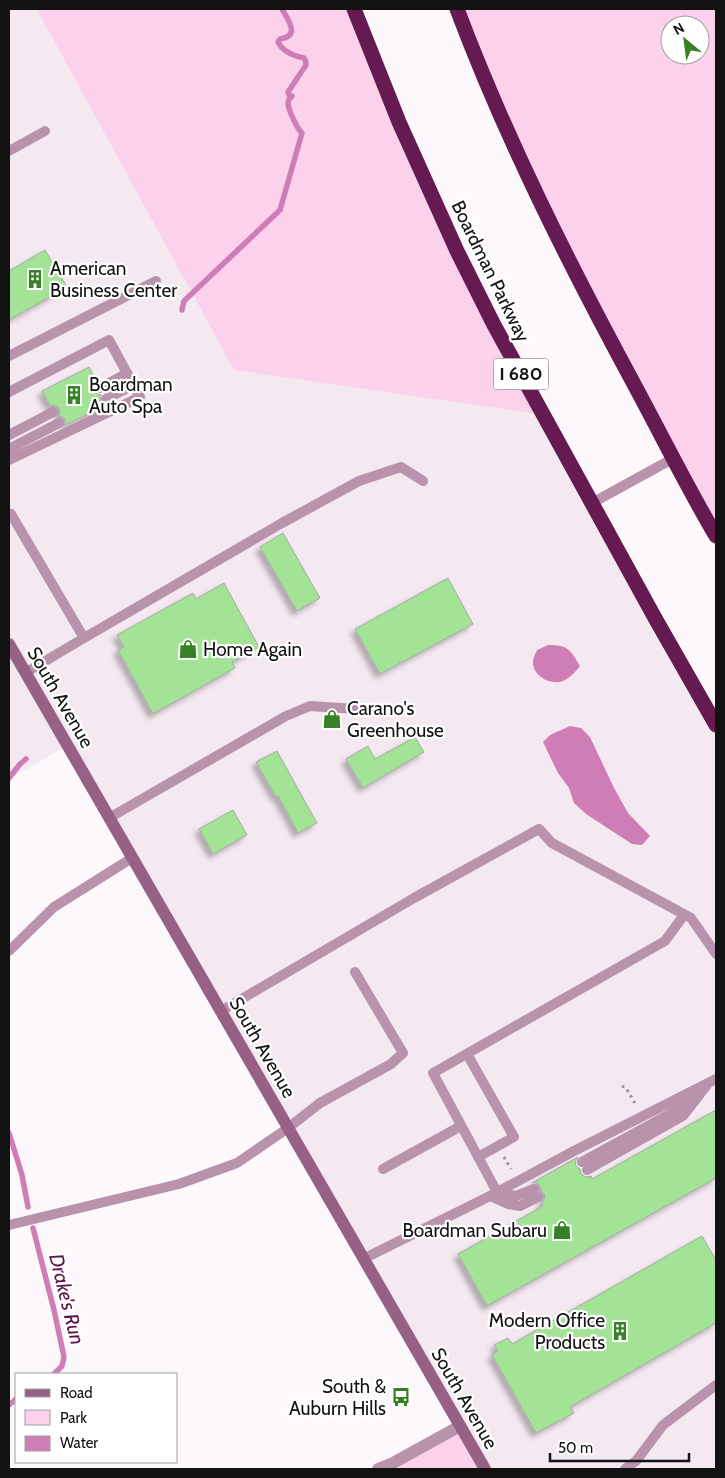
<svg xmlns="http://www.w3.org/2000/svg" width="725" height="1478" viewBox="0 0 725 1478" font-family="Cabin,sans-serif">
<style>
.built{fill:#f5e9f1}
.green{fill:#fbd1ec;fill-rule:evenodd}
.water{fill:#cf7db5}
.lines{fill:none;stroke-linecap:round;stroke-linejoin:round}
.stream{stroke:#cf7db5;stroke-width:5.5}
.building{fill:#a2e395;stroke:#a5a8a5;filter:url(#shadow)}
.path{stroke:#989597;stroke-width:3;stroke-dasharray:2.5 4;stroke-linecap:butt}
.lane{stroke:#b893ab;stroke-width:10}
.street{stroke:#b893ab;stroke-width:12}
.secondary{stroke:#966185;stroke-width:12}
.highway{stroke:#651b52;stroke-width:15}
.labels{text-anchor:middle;stroke-width:4.5;stroke-linejoin:round;paint-order:stroke}
.shield{fill:#fff;stroke:#5a595a;stroke-width:1}
.shield-label{font-size:18px;font-weight:bold;fill:#131213}
.poi-label{font-size:19px;fill:#131213;stroke:#fff;text-anchor:start}
.street-label{font-size:19px;fill:#131213;stroke:#fff}
.water-label{font-size:20px;font-style:italic;fill:#5e144b;stroke:#fff}
</style>
<defs>
<filter id="shadow"><feDropShadow dx="-4.5" dy="4.5" stdDeviation="2.5" flood-color="#0004"/></filter>
</defs>
<rect width="100%" height="100%" fill="#fcf8fb"/>
<path class="built" d="M 9,9 L 39,9 L 37,10 L 234,370 L 544,415 L 716,725 L 716,1469 L 485,1469 L 67,746 L 9,779 Z"/>
<path class="green" d="M 39,9 L 354,9 L 399,122 L 544,415 L 234,370 L 37,10 Z
M 457,9 L 716,9 L 716,536 L 586,295 ZM 670,25 L 700,25 L 700,55 L 670,55 Z
M 460,1426 L 485,1469 L 378,1469 Z"/>
<path class="water" d="M 548,645 C 568,645 570,649 580,666 C 576,671 571,677 565,680 C 553,687 532,677 533,661 C 533,658 536,653 537,650 Z
M 570,726 L 581,728 L 590,737 L 614,788 L 628,813 L 650,836 L 642,845 L 632,844 L 586,814 L 574,803 L 569,788 L 558,773 L 543,742 L 550,735 Z"/>
<g class="lines">
<path class="stream" d="M 182,310 L 184,301 L 280,210 L 302,133 C 297,129 288,109 288,103 C 288,99 290,99 292,96 L 289,95 L 288,92 L 306,65 L 306,62 L 304,58 C 294,56 283,52 278,42 L 280,39 C 301,36 288,20 282,9
M 9,778 L 20,764 L 26,759
M 9,1133 L 22,1175 L 28,1207
M 33,1228 L 54,1310 L 64,1357 L 62,1366 L 54,1374
M 9,1405 L 16,1399"/>
</g>
<path class="building" d="M 45,250 L 67,287 L 9,320 L 9,271 Z
M 89,367 L 97,382 L 94,385 L 94,391 L 97,394 L 101,395 L 100,402 L 102,404 L 106,406 L 65,425 L 65,419 L 62,417 L 58,416 L 60,413 L 59,408 L 54,405 L 50,406 L 42,391 Z
M 283,533 L 320,598 L 297,611 L 260,547 Z
M 448,578 L 473,624 L 380,674 L 355,629 Z
M 224,583 L 259,647 L 232,662 L 235,668 L 153,714 L 118,650 L 124,647 L 117,635 L 193,593 L 196,599 Z
M 415,737 L 424,752 L 363,788 L 346,759 L 368,746 L 375,759 Z
M 277,751 L 317,823 L 298,833 L 278,796 L 276,797 L 256,762 Z
M 233,810 L 247,835 L 213,854 L 199,829 Z
M 716,1110 L 716,1178 L 487,1306 L 458,1254 L 543,1206 L 542,1203 L 545,1197 L 544,1194 L 541,1191 L 540,1186 L 536,1182 L 532,1183 L 578,1157 L 575,1162 L 576,1166 L 580,1169 L 581,1174 L 586,1177 L 591,1176 L 592,1179 Z
M 702,1236 L 716,1260 L 716,1323 L 570,1407 L 574,1413 L 536,1433 L 492,1355 L 498,1351 L 494,1345 L 508,1338 L 512,1344 Z"/>
<g class="lines">
<path class="path" d="M 622,1086 L 626,1088 L 636,1105
M 504,1157 L 511,1169"/>
<path class="lane" d="M 9,151 L 45,131
M 9,356 L 156,281
M 100,388 L 127,373
M 9,392 L 109,340 L 140,397 L 9,460
M 106,399 L 133,385
M 9,435 L 53,412
M 9,449 L 59,423
M 592,503 L 674,458
M 9,515 L 11,514 L 84,638 L 25,673
M 84,638 L 282,523 L 359,481 L 401,467 L 423,481
M 109,818 L 286,716 L 310,706 L 357,709
M 9,951 L 54,907 L 132,858
M 221,1011 L 414,898 L 539,829 L 552,843 L 691,918 L 716,954
M 467,1054 L 514,1137 L 478,1157
M 582,1162 L 679,1109 L 693,1097
M 383,1169 L 461,1126
M 587,1170 L 683,1116 L 707,1085
M 534,1189 L 516,1196 L 497,1192 L 433,1073 L 665,941 L 684,915
M 490,1196 L 508,1204 L 520,1206 L 538,1197
M 9,1225 L 179,1184 L 237,1163 L 288,1128 L 320,1103 L 391,1064 L 403,1053 L 355,972
M 363,1259 L 490,1196 L 574,1151 L 716,1079
M 625,1469 L 636,1461 L 663,1425 L 716,1385"/>
<path class="street" d="M 378,1469 L 393,1463 L 460,1426"/>
<path class="secondary" d="M 9,644 L 485,1469"/>
<path class="highway" d="M 354,9 L 399,122 L 457,251 L 494,325 L 655,618 L 716,725
M 457,9 C 506,139 569,264 635,386 C 662,436 687,487 716,536"/>
</g>
<defs>
<g id="building-bare" transform="scale(1.5)"><path d="M-4-6H4V6H1V3H-1V6H-4ZM-2.5-4.3h1.7v1.8h-1.7ZM.8-4.3h1.7v1.8H.8ZM-2.5-1h1.7V.8h-1.7ZM.8-1h1.7V.8H.8Z" fill="#378127" stroke="#fff" stroke-width="2.5" paint-order="stroke"/></g>
<g id="shop-bare" transform="scale(1.5)"><path d="M-5-2.5h2.3a2.7 3.5 0 0 1 5.4 0H5L5.5 6h-11ZM-1.5-2.5h3a1.5 2.3 0 0 0-3 0Z" fill="#378127" stroke="#fff" stroke-width="2.5" paint-order="stroke"/></g>
<g id="bus-bare" transform="scale(1.5)"><path d="M-5-6H5V4H4V6H2V4H-2V6H-4V4H-5ZM-3.5-4V0h7V-4ZM-3.5 1.2v1.5H-2V1.2ZM2 1.2v1.5H3.5V1.2Z" fill="#378127" stroke="#fff" stroke-width="2.5" paint-order="stroke"/></g>
</defs>
<g fill-rule="evenodd">
<use href="#building-bare" x="35" y="279"/>
<use href="#building-bare" x="74" y="395"/>
<use href="#shop-bare" x="188" y="649"/>
<use href="#shop-bare" x="332" y="719"/>
<use href="#shop-bare" x="562" y="1230"/>
<use href="#building-bare" x="620" y="1331"/>
<use href="#bus-bare" x="401" y="1397"/>
</g>
<g class="labels">
<rect class="shield" x="493.5" y="358.5" width="55" height="31" rx="4"/>
<g class="shield-label">
<text x="521" y="380">I 680</text>
</g>
<g class="poi-label">
<text x="50" y="275">American<tspan x="50" dy="22">Business Center</tspan></text>
<text x="89" y="391">Boardman<tspan x="89" dy="22">Auto Spa</tspan></text>
<text x="203" y="656">Home Again</text>
<text x="347" y="715">Carano's<tspan x="347" dy="22">Greenhouse</tspan></text>
<text x="547" y="1237" text-anchor="end">Boardman Subaru</text>
<text x="605" y="1327" text-anchor="end">Modern Office<tspan x="605" dy="22">Products</tspan></text>
<text x="386" y="1393" text-anchor="end">South &amp;<tspan x="386" dy="22">Auburn Hills</tspan></text>
</g>
<g class="street-label">
<text transform="translate(491 271) rotate(64)" y="7">Boardman Parkway</text>
<text transform="translate(61 697) rotate(60)" y="7">South Avenue</text>
<text transform="translate(263 1047) rotate(60)" y="7">South Avenue</text>
<text transform="translate(465 1398) rotate(60)" y="7">South Avenue</text>
</g>
<g class="water-label">
<text transform="translate(67 1299) rotate(76)" y="7">Drake's Run</text>
</g>
</g>
<rect width="725" height="1478" fill="none" stroke="#131213" stroke-width="20"/>
<rect x="15" y="1373" width="162" height="90" fill="#ffffff" stroke="#a1a0a1"/>
<rect x="25" y="1389" width="25" height="8" fill="#966185" stroke="#a1a0a1"/>
<text x="60" y="1398" font-size="15" fill="#131213">Road</text>
<rect x="25" y="1410" width="25" height="15" fill="#fbd1ec" stroke="#a1a0a1"/>
<text x="60" y="1423" font-size="15" fill="#131213">Park</text>
<rect x="25" y="1436" width="25" height="15" fill="#cf7db5" stroke="#a1a0a1"/>
<text x="60" y="1448" font-size="15" fill="#131213">Water</text>
<g transform="translate(685 40) rotate(331)"><circle r="24" fill="#ffffff" stroke="#a1a0a1"/>
<path d="M0-4L9 19L0 12L-9 19Z" fill="#378127"/>
<text y="-8" font-size="14" font-weight="bold" text-anchor="middle" fill="#131213">N</text>
</g>
<path d="M550 1453v8h139v-8" fill="none" stroke="#131213" stroke-width="2.5"/>
<text x="558" y="1453" font-size="15" fill="#131213" stroke="#ffffff" stroke-width="4" paint-order="stroke">50 m</text>
</svg>
